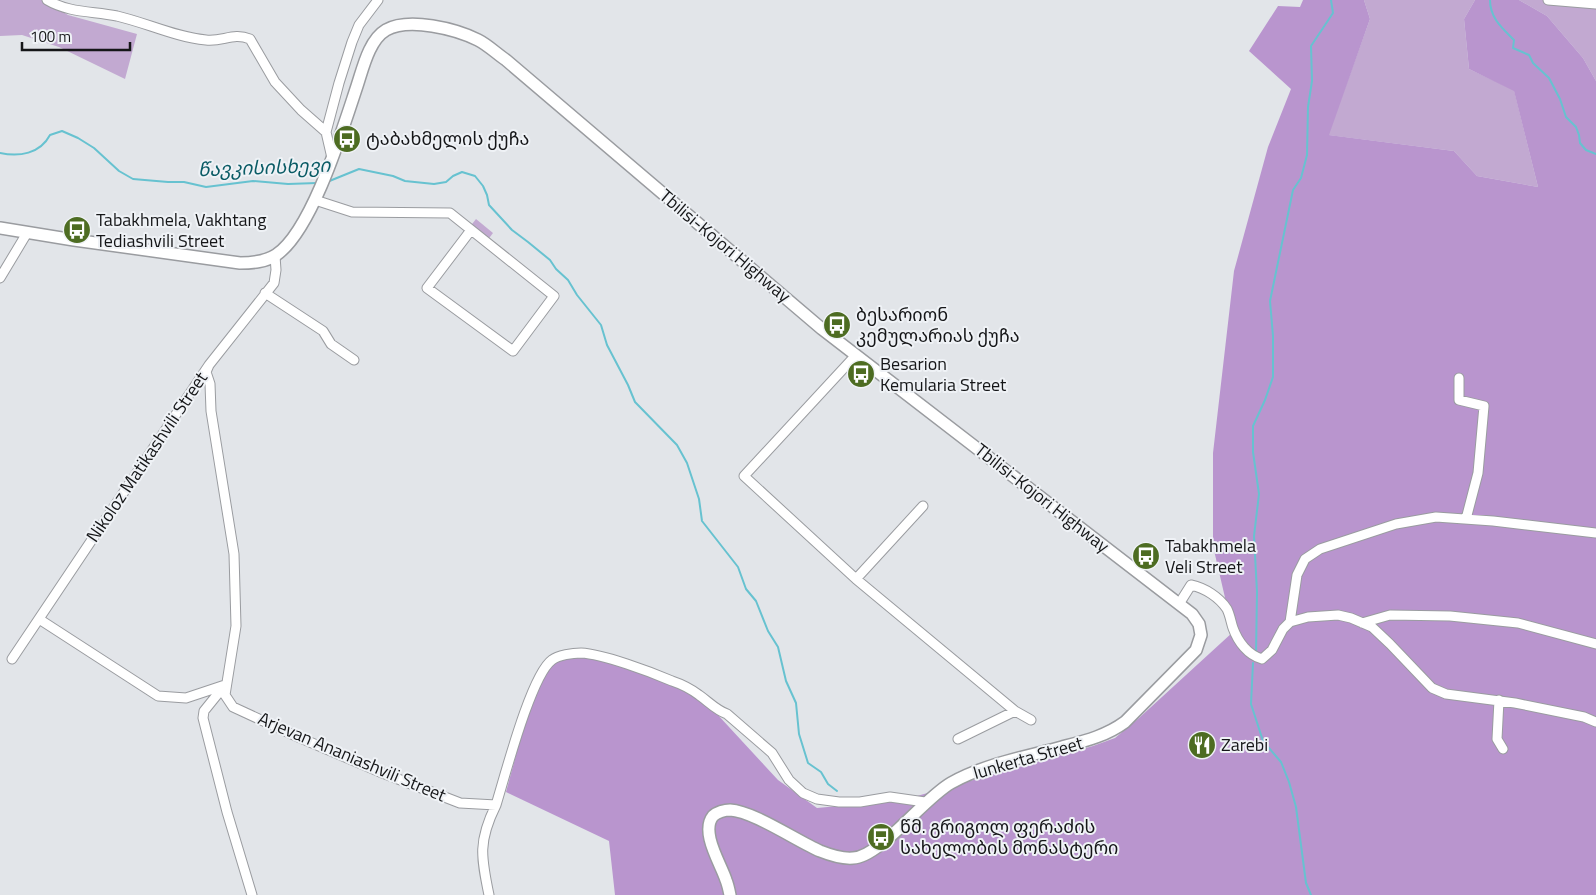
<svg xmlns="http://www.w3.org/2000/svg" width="1596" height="895" viewBox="0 0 1596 895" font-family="'Titillium Web','Noto Sans Georgian',sans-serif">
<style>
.green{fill:#c2a9d1}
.forest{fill:#b995ce}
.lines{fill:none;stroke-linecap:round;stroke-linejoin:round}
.stream{stroke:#67c2d0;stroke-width:2}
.minor-casing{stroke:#9a9ca0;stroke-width:11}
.major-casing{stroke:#9a9ca0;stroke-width:14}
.minor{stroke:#fff;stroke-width:9}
.major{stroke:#fff;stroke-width:11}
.labels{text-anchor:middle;stroke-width:4;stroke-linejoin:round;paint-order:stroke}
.poi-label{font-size:18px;fill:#151618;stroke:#eff2f6;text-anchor:start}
.street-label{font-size:18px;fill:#151618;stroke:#eff2f6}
.water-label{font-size:19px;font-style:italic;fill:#0a5b65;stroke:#eff2f6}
</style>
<rect width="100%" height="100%" fill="#e2e5e9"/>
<path class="green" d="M 0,0 L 44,0 L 68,15 L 137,34 L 125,79 L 59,47 L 22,35 L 0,36 Z
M 1364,0 L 1475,0 L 1464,19 L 1469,69 L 1514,90 L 1538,187 L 1477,176 L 1454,151 L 1328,135 L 1370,19 Z
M 1519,0 L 1596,0 L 1596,81 L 1583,58 L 1547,16 Z
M 476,219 L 493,233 L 487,241 L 469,228 Z"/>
<path class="forest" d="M 1303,0 L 1364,0 L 1370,19 L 1329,135 L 1454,151 L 1477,176 L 1538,187 L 1514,91 L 1469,69 L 1464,19 L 1475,0 L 1519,0 L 1547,16 L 1583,58 L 1596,81 L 1596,895 L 615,895 L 609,841 L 506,792 L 532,696 L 554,661 L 581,654 L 644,672 L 673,683 L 698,697 L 717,714 L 778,780 L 817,808 L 903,800 L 1093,746 L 1115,738 L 1139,718 L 1233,632 L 1213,546 L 1213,453 L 1234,271 L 1268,147 L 1291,89 L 1249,51 L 1278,6 L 1300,7 Z"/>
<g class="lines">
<path class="stream" d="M 1490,0 C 1490,18 1502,28 1514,40 L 1513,48 L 1529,55 L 1533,63 L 1549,78 L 1560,99 L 1566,117 L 1576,127 L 1579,135 L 1580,143 L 1586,150 L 1596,154
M 0,153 C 19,157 40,154 50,135 L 62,131 L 78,138 L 94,148 L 119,171 L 133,179 L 168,182 L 184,182 L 206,187 L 253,181 L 288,184 L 317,183
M 327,182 L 359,169 L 393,176 L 405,181 L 434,184 L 446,182 L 453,176 L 462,172 L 475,176 L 483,186 L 487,195 L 489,205 L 512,230 L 528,242 L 550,260 L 556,269 L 568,280 L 577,295 L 601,325 L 607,345 L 628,385 L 635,402 L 677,445 L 687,463 L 699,499 L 702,521 L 738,567 L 746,589 L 756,601 L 768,631 L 778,647 L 786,681 L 796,703 L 799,734 L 808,763 L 821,772 L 828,784 L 837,791
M 1256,654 L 1257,592 L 1254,536 L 1259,494 L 1253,452 L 1253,426 L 1265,400 L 1273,377 L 1273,336 L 1270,301 L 1293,190 L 1301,178 L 1307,155 L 1308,107 L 1312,81 L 1311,46 L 1333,13 L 1331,0
M 1253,663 L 1251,704 L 1263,741 L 1281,762 L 1289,782 L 1296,807 L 1306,883 L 1311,895"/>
<g class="minor-casing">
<path id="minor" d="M 47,0 C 69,13 92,11 117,16 C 147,23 175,37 206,40 C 223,42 233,32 250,39 L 275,82 L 301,110 L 326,132
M 1548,0 L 1596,4
M 332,158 L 326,132 L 339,83 L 352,42 L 359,25 L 378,0
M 315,200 L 352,212 L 450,213 L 554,296 L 513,351 L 427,288 L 471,230
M 0,278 L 27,233
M 265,293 L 323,331 L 331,344 L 354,360
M 856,355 L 744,476 L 856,579 L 923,506
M 209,365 L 206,372 L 210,384 L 211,411 L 234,554 L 236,626 L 225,695 L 233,707 L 298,737 L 380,772 L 460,803 L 496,805
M 1459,378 L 1459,400 L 1484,406 L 1478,473 L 1466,519
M 856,579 L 1015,711 L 1031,720
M 1179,604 L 1191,585 C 1205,588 1219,597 1227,609 C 1230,615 1231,622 1233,628 C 1238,642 1248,655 1262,659 L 1272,650 L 1283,629 L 1290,622 L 1308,617 L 1338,615 L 1351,618 L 1372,627 L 1390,644 L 1432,688 L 1446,694 L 1515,703 L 1584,717 L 1596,722
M 39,619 L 158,696 L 186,698 L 225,685
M 1290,622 L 1297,575 L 1305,559 L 1320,549 L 1396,524 L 1436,517 L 1493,521 L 1596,533
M 1362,623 L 1390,615 L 1450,616 L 1518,623 L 1596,644
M 12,659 L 209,365 L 274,283 L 276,270 L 275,256
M 225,685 L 204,711 L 203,718 L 227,812 L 252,895
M 1499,700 L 1497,739 L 1503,749
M 958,739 L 1015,711
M 489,895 C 481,857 478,841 496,805 C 505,776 531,675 552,660 C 558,655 573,653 581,653 C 603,654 651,672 672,681 C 681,684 691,689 699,695 C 709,702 716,710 727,714 L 772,753 L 789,780 L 803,793 L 817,799 L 839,802 L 860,802 L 890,797 L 925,802"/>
</g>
<g class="major-casing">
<path id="major" d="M 0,228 L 74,240 L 240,263 C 253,263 265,262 276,255 C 312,231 343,128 357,86 C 363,68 369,40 386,30 C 409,17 456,29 478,40 C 488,45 497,54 506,60 L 822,329 L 1179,604 L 1192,614 L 1199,624 L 1201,635 L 1196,650 L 1125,722 C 1106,736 1085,741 1062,747 C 1025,757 985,764 951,783 C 923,799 880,857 853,858 C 842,859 830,855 820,851 C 797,841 753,811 730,810 C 725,810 717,812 713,816 C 700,832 721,864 726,880 C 728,885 729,890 730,895"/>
</g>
<use href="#minor" class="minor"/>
<use href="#major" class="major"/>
</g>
<defs>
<g id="bus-disc" transform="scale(1.4375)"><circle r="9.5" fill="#4d6c22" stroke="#eff2f6"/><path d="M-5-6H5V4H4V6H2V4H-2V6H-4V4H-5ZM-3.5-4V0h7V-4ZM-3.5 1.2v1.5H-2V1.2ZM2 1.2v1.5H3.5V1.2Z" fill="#fff"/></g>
<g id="restaurant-disc" transform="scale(1.4375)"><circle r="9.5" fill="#4d6c22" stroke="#eff2f6"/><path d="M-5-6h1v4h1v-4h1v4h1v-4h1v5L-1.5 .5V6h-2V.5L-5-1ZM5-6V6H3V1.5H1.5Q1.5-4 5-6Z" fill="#fff"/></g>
</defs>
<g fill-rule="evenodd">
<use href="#bus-disc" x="347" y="139"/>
<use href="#bus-disc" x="77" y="230"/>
<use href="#bus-disc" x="837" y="325"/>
<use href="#bus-disc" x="861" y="374"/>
<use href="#bus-disc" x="1146" y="556"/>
<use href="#restaurant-disc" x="1202" y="745"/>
<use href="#bus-disc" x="881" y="837"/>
</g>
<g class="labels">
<g class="poi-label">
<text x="366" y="145">ტაბახმელის ქუჩა</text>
<text x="96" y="226">Tabakhmela, Vakhtang<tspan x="96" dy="21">Tediashvili Street</tspan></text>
<text x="856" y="321">ბესარიონ<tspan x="856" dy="21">კემულარიას ქუჩა</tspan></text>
<text x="880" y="370">Besarion<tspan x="880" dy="21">Kemularia Street</tspan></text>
<text x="1165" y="552">Tabakhmela<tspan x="1165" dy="21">Veli Street</tspan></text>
<text x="1221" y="751">Zarebi</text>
<text x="900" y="833">წმ. გრიგოლ ფერაძის<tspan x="900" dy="21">სახელობის მონასტერი</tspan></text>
</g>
<g class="street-label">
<text transform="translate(725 246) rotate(40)" y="6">Tbilisi-Kojori Highway</text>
<text transform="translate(147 457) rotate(-56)" y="6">Nikoloz Matikashvili Street</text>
<text transform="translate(1042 498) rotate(38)" y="6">Tbilisi-Kojori Highway</text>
<text transform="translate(352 757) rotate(23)" y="6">Arjevan Ananiashvili Street</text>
<text transform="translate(1028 758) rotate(-16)" y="6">Iunkerta Street</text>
</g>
<g class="water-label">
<text transform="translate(264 167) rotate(-2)" y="7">წავკისისხევი</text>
</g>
</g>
<path d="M22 42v8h108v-8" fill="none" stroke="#151618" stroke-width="2.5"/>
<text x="30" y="42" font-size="15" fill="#151618" stroke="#eff2f6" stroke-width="4" paint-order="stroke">100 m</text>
</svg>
